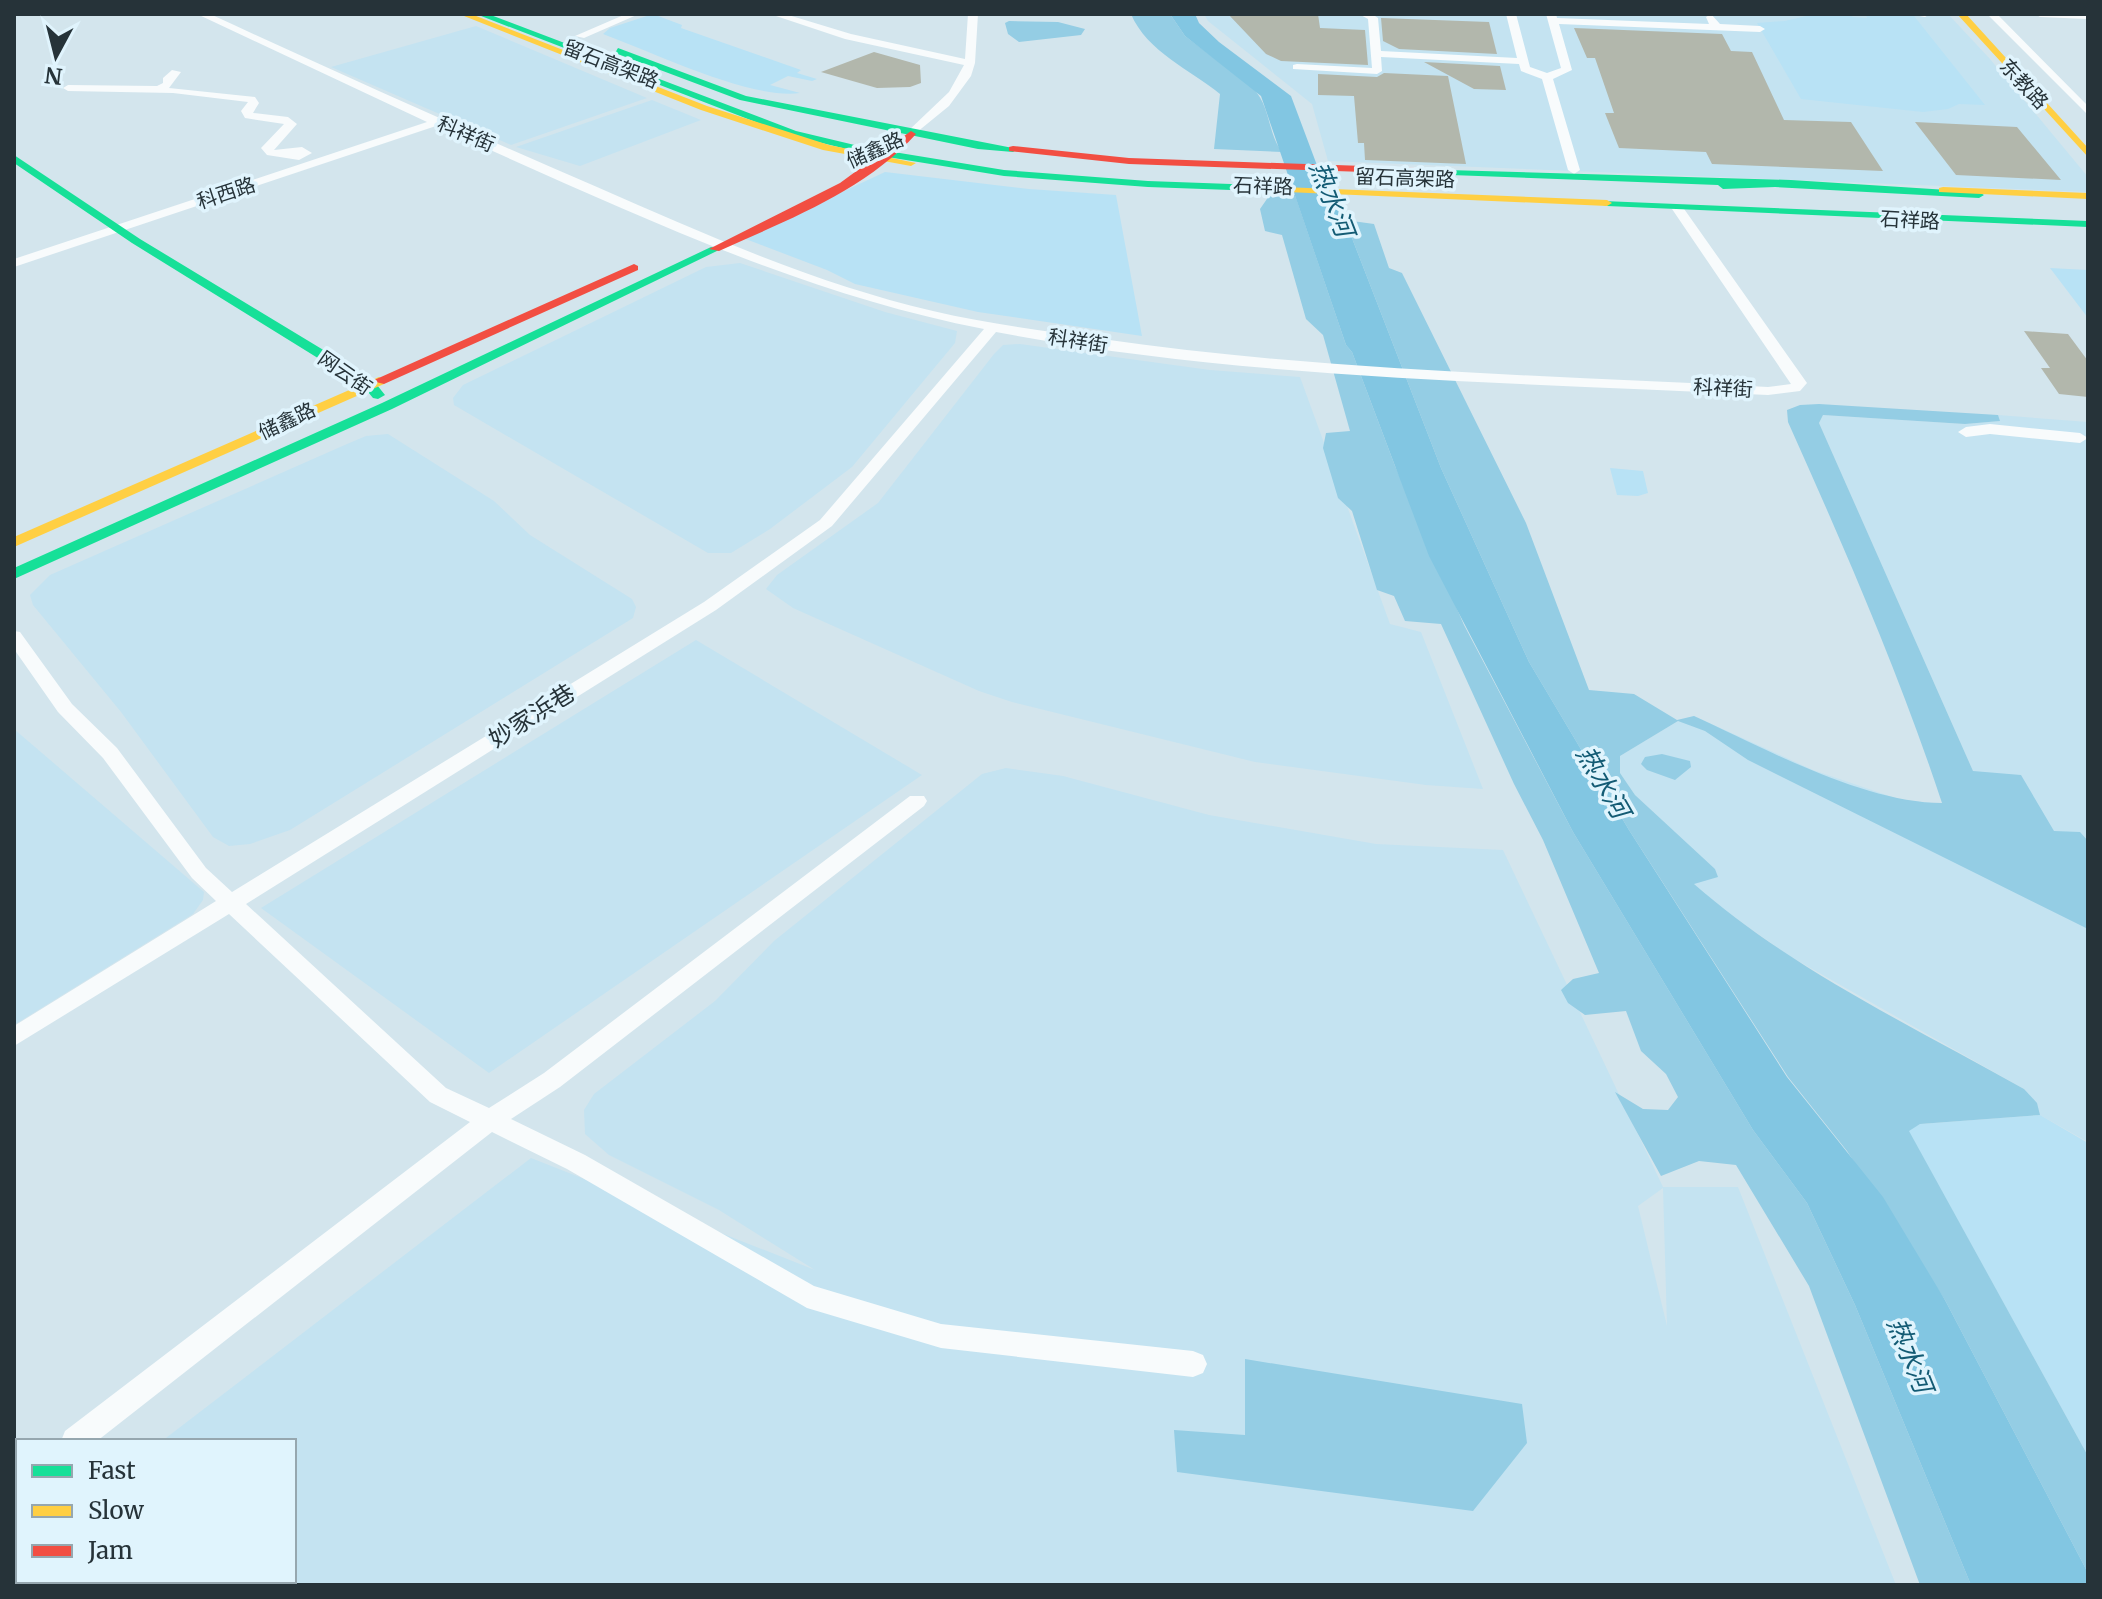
<svg xmlns="http://www.w3.org/2000/svg" width="2102" height="1599" viewBox="0 0 2102 1599" font-family="Merriweather,'Noto Sans SC',serif">
<style>
.built{fill:#c4e3f1;fill-rule:evenodd}
.green{fill:#b8e2f5}
.forest{fill:#94cde4}
.water{fill:#82c6e2}
.building{fill:#b2b7ac}
.lines{fill:none;stroke-linecap:round;stroke-linejoin:round}
.street{fill:#f8fbfc;fill-rule:evenodd}
.fast{fill:#16e098;fill-rule:evenodd}
.slow{fill:#ffcf43;fill-rule:evenodd}
.jam{fill:#f24e42;fill-rule:evenodd}
.labels{text-anchor:middle;stroke-width:7;stroke-linejoin:round;paint-order:stroke}
.far-street-label{font-size:20px;fill:#263339;stroke:#e0f4fd}
.street-label{font-size:24px;fill:#263339;stroke:#e0f4fd}
.water-label{font-size:26px;font-style:italic;fill:#135b74;stroke:#e0f4fd}
</style>
<rect width="100%" height="100%" fill="#d3e5ed"/>
<path class="built" d="M 1204,14 L 1948,14 L 1990,59 L 2088,177 L 2088,192 L 1328,161 L 1312,104 L 1208,21 Z
M 476,26 L 647,98 L 511,145 L 331,67 Z
M 652,100 L 701,120 L 580,166 L 516,147 Z
M 740,263 L 885,312 L 957,331 L 955,343 L 852,467 L 770,529 L 731,553 L 708,553 L 454,405 L 453,398 L 463,385 L 706,267 Z
M 1020,344 L 1210,370 L 1300,377 L 1390,624 L 1421,632 L 1483,789 L 1426,785 L 1255,762 L 1012,702 L 979,691 L 793,608 L 766,589 L 777,575 L 878,503 L 994,354 L 1003,345 Z
M 1823,415 L 1965,424 L 1999,421 L 1998,415 L 2088,422 L 2088,1142 L 2040,1115 L 2024,1089 L 1791,957 L 1721,908 L 1693,884 L 1714,869 L 1635,795 L 1620,773 L 1620,756 L 1678,721 L 1694,716 L 1813,770 L 1901,800 L 1942,804 L 1973,771 L 1819,423 Z
M 388,434 L 494,501 L 530,535 L 632,599 L 636,607 L 633,618 L 290,830 L 250,844 L 229,846 L 213,837 L 121,712 L 33,605 L 30,595 L 50,575 L 347,444 L 366,436 Z
M 696,640 L 922,775 L 489,1073 L 261,908 Z
M 14,729 L 204,892 L 203,900 L 193,914 L 14,1025 Z
M 1006,768 L 1063,776 L 1209,815 L 1376,844 L 1503,850 L 1663,1187 L 1738,1187 L 1896,1585 L 14,1585 L 14,1555 L 18,1552 L 18,1581 L 294,1581 L 294,1441 L 162,1441 L 531,1158 L 815,1270 L 719,1210 L 609,1155 L 585,1134 L 584,1110 L 594,1094 L 715,1001 L 774,941 L 982,774 ZM 1663,1188 L 1667,1326 L 1638,1206 Z"/>
<path class="green" d="M 653,14 L 682,25 L 681,28 L 801,70 L 797,73 L 817,79 L 812,81 L 788,76 L 770,85 L 800,93 C 751,100 652,52 603,34 L 610,28 Z
M 1815,14 L 1850,14 L 1853,17 L 1867,18 L 1866,14 L 1914,16 L 1985,105 L 1959,104 L 1948,109 L 1923,112 L 1801,99 L 1757,23 L 1785,21 Z
M 885,172 L 1029,189 L 1116,195 L 1142,336 L 978,312 L 855,284 L 827,270 L 743,238 Z
M 2050,268 L 2088,270 L 2088,318 Z
M 1610,468 L 1643,471 L 1648,493 L 1638,496 L 1617,495 Z
M 2040,1115 L 2088,1143 L 2088,1456 L 1908,1130 L 1920,1124 Z"/>
<path class="forest" d="M 1131,14 L 1170,14 L 1185,36 L 1252,87 C 1271,106 1267,132 1282,152 L 1214,149 L 1220,94 C 1191,70 1147,52 1131,14 Z
M 1009,21 L 1058,22 L 1085,29 L 1081,35 L 1019,42 L 1008,34 L 1005,23 Z
M 1295,195 L 1346,345 L 1352,352 L 1395,466 L 1464,625 L 1573,832 L 1753,1130 L 1807,1203 L 1855,1305 L 1971,1585 L 1920,1585 L 1809,1286 L 1736,1165 L 1699,1161 L 1661,1176 L 1615,1092 L 1643,1109 L 1668,1110 L 1678,1097 L 1666,1074 L 1641,1051 L 1626,1011 L 1585,1015 L 1568,1003 L 1561,990 L 1573,979 L 1599,973 L 1543,840 L 1514,784 L 1441,624 L 1405,621 L 1394,596 L 1377,590 L 1352,511 L 1338,498 L 1323,448 L 1326,433 L 1350,431 L 1323,335 L 1306,319 L 1282,235 L 1265,231 L 1260,209 L 1269,196 Z
M 1345,220 L 1374,224 L 1389,268 L 1402,273 L 1526,523 L 1589,690 L 1634,694 L 1677,720 L 1694,716 C 1764,748 1864,803 1942,803 C 1899,673 1844,547 1788,422 L 1787,410 L 1800,405 L 1819,404 L 1998,415 L 2000,421 L 1965,424 L 1823,415 L 1819,423 L 1973,771 L 2021,775 L 2054,831 L 2080,832 L 2088,841 L 2088,929 L 1748,760 L 1705,731 L 1678,721 L 1620,756 L 1620,773 L 1635,795 L 1715,869 L 1718,877 L 1694,884 C 1791,969 1912,1026 2024,1089 L 2037,1103 L 2040,1115 L 1920,1124 L 1909,1131 L 2088,1456 L 2088,1573 L 1945,1300 L 1847,1151 L 1788,1077 L 1629,830 L 1529,662 L 1441,468 Z
M 1662,754 L 1690,761 L 1691,767 L 1675,780 L 1647,770 L 1641,764 L 1645,757 Z
M 1245,1359 L 1522,1404 L 1527,1443 L 1473,1511 L 1177,1472 L 1174,1430 L 1245,1435 Z"/>
<path class="water" d="M 1170,14 L 1195,14 L 1199,23 L 1219,42 L 1291,96 L 1330,200 L 1345,220 L 1441,468 L 1529,662 L 1629,830 L 1787,1077 L 1883,1197 L 1945,1300 L 2088,1573 L 2088,1585 L 1971,1585 L 1855,1305 L 1807,1203 L 1753,1130 L 1573,832 L 1429,556 L 1352,352 L 1346,345 L 1261,96 L 1185,36 Z"/>
<path class="building" d="M 1228,14 L 1318,14 L 1320,28 L 1365,30 L 1368,65 L 1281,61 L 1266,54 Z
M 1381,18 L 1489,22 L 1497,54 L 1399,49 L 1383,41 Z
M 1574,28 L 1722,34 L 1731,51 L 1752,52 L 1784,120 L 1851,122 L 1883,171 L 1712,164 L 1706,152 L 1619,148 L 1605,113 L 1614,113 L 1595,58 L 1587,58 Z
M 874,52 L 920,65 L 921,83 L 910,87 L 877,88 L 821,72 Z
M 1424,62 L 1500,66 L 1506,90 L 1474,89 Z
M 1384,73 L 1448,76 L 1466,164 L 1365,160 L 1364,143 L 1358,143 L 1354,96 L 1318,95 L 1318,74 L 1377,77 Z
M 1915,122 L 2017,127 L 2061,180 L 1956,175 Z
M 2024,331 L 2068,334 L 2088,361 L 2088,397 L 2059,394 L 2041,368 L 2050,368 Z"/>
<g class="lines">
<path class="street" d="M 197,14 L 210,14 C 338,73 467,131 597,187 C 706,235 817,284 933,311 C 988,324 1045,331 1102,339 C 1322,371 1546,375 1768,387 L 1791,384 L 1672,209 L 1682,206 L 1807,383 L 1800,391 L 1768,395 C 1511,382 1250,380 996,332 L 832,526 L 716,610 L 246,904 L 446,1088 L 489,1108 L 544,1073 L 910,796 L 924,796 L 927,801 L 924,806 L 560,1087 L 511,1119 L 585,1155 L 814,1286 L 941,1324 L 1193,1351 L 1203,1355 L 1207,1364 L 1203,1373 L 1193,1377 L 941,1348 L 807,1308 L 567,1169 L 492,1132 L 97,1441 L 61,1441 L 65,1431 L 470,1122 L 430,1102 L 229,914 L 14,1046 L 14,1026 L 216,901 L 192,878 L 103,758 L 58,712 L 14,649 L 14,631 L 20,632 L 72,704 L 117,748 L 206,868 L 232,892 L 704,602 L 820,520 L 984,329 C 792,292 614,204 436,126 L 14,267 L 14,259 L 427,122 Z
M 626,14 L 639,14 L 584,38 L 575,36 Z
M 770,14 L 785,14 L 851,34 L 965,59 L 968,14 L 978,14 L 975,63 L 971,76 L 949,106 L 911,137 L 907,136 L 907,132 L 949,92 L 964,65 L 845,39 Z
M 1359,14 L 1372,14 L 1378,18 L 1381,51 L 1517,58 L 1506,14 L 1516,14 L 1530,67 L 1547,73 L 1561,68 L 1546,14 L 1556,14 L 1557,18 L 1709,24 L 1706,17 L 1711,14 L 1720,24 L 1760,26 L 1765,29 L 1760,32 L 1559,24 L 1572,70 L 1553,79 L 1580,170 L 1574,174 L 1568,170 L 1542,79 L 1521,71 L 1519,64 L 1381,57 L 1382,71 L 1377,74 L 1293,69 L 1293,65 L 1297,64 L 1372,68 L 1368,19 Z
M 1908,14 L 1930,14 L 1925,17 Z
M 1987,14 L 1997,14 L 2088,106 L 2088,115 Z
M 2035,14 L 2088,14 L 2088,19 L 2040,17 Z
M 172,70 L 181,72 L 169,88 L 255,97 L 259,103 L 253,113 L 288,117 L 297,124 L 274,150 L 302,147 L 312,153 L 299,160 L 267,155 L 261,148 L 284,124 L 245,118 L 241,111 L 248,102 L 173,93 L 68,91 L 63,88 L 68,85 L 157,86 L 163,83 L 163,78 Z
M 1990,424 L 2080,433 L 2088,438 L 2080,443 L 1990,434 L 1966,437 L 1958,432 L 1966,427 Z
M 18,1471 L 18,1501 L 14,1502 L 14,1472 Z"/>
<path class="fast" d="M 476,14 L 488,14 L 796,131 L 863,147 L 1004,170 L 1148,181 L 1287,186 L 1292,189 L 1287,192 L 1148,187 L 1004,176 L 863,153 L 789,135 Z
M 618,48 L 746,96 L 1018,149 L 1013,152 L 978,149 L 740,100 L 615,53 Z
M 14,155 L 140,239 L 373,380 L 385,395 L 378,399 L 373,398 L 363,386 L 132,243 L 14,163 Z
M 1447,170 L 1791,180 L 1979,192 L 1984,195 L 1979,198 L 1775,187 L 1723,189 L 1718,185 L 1451,175 L 1446,172 Z
M 1603,201 L 2088,221 L 2088,227 L 1607,206 L 1603,205 Z
M 711,247 L 721,249 L 392,409 L 14,579 L 14,568 L 382,403 Z"/>
<path class="slow" d="M 459,14 L 471,14 L 707,106 L 829,145 L 916,163 L 911,166 L 823,150 L 701,110 Z
M 1957,14 L 1966,14 L 2088,148 L 2088,157 Z
M 1283,187 L 1607,200 L 1612,203 L 1607,206 L 1287,192 L 1283,191 Z
M 1943,187 L 2088,193 L 2088,199 L 1939,192 L 1939,188 Z
M 379,377 L 386,381 L 384,384 L 14,547 L 14,537 Z"/>
<path class="jam" d="M 911,131 L 916,134 C 865,191 787,220 719,251 L 709,249 L 840,183 Z
M 1013,146 L 1129,158 L 1451,169 L 1456,172 L 1451,175 L 1129,164 L 1009,151 L 1009,147 Z
M 634,264 L 638,266 L 638,270 L 384,384 L 372,381 Z"/>
</g>
<g class="labels">
<g class="far-street-label">
<text transform="translate(611 64) rotate(21)" y="7">留石高架路</text>
<text transform="translate(2024 84) rotate(47)" y="7">东教路</text>
<text transform="translate(466 134) rotate(23)" y="7">科祥街</text>
<text transform="translate(875 150) rotate(-24)" y="7">储鑫路</text>
<text transform="translate(1405 178) rotate(2)" y="7">留石高架路</text>
<text transform="translate(1263 186) rotate(2)" y="7">石祥路</text>
<text transform="translate(226 193) rotate(-18)" y="7">科西路</text>
<text transform="translate(1910 220) rotate(3)" y="7">石祥路</text>
<text transform="translate(1078 341) rotate(9)" y="7">科祥街</text>
<text transform="translate(345 373) rotate(35)" y="7">网云街</text>
<text transform="translate(1723 388) rotate(3)" y="7">科祥街</text>
<text transform="translate(287 421) rotate(-25)" y="7">储鑫路</text>
</g>
<g class="street-label">
<text transform="translate(532 716) rotate(-32)" y="8">妙家浜巷</text>
</g>
<g class="water-label">
<text transform="translate(1332 199) rotate(69)" y="9">热水河</text>
<text transform="translate(1603 782) rotate(60)" y="9">热水河</text>
<text transform="translate(1910 1355) rotate(68)" y="9">热水河</text>
</g>
</g>
<rect width="2102" height="1599" fill="none" stroke="#263339" stroke-width="32"/>
<rect x="16" y="1439" width="280" height="144" fill="#e0f4fd" stroke="#96a7af" stroke-width="2"/>
<rect x="32" y="1465" width="40" height="12" fill="#16e098" stroke="#96a7af" stroke-width="2"/>
<text x="88" y="1479" font-size="24" fill="#263339">Fast</text>
<rect x="32" y="1505" width="40" height="12" fill="#ffcf43" stroke="#96a7af" stroke-width="2"/>
<text x="88" y="1519" font-size="24" fill="#263339">Slow</text>
<rect x="32" y="1545" width="40" height="12" fill="#f24e42" stroke="#96a7af" stroke-width="2"/>
<text x="88" y="1559" font-size="24" fill="#263339">Jam</text>
<g transform="translate(56 56) rotate(187)" stroke="#e0f4fd" stroke-width="6" paint-order="stroke">
<path d="M0-6L14 30L0 20L-14 30Z" fill="#263339"/>
<text y="-12" font-size="22" font-weight="bold" text-anchor="middle" fill="#263339">N</text>
</g>
</svg>
